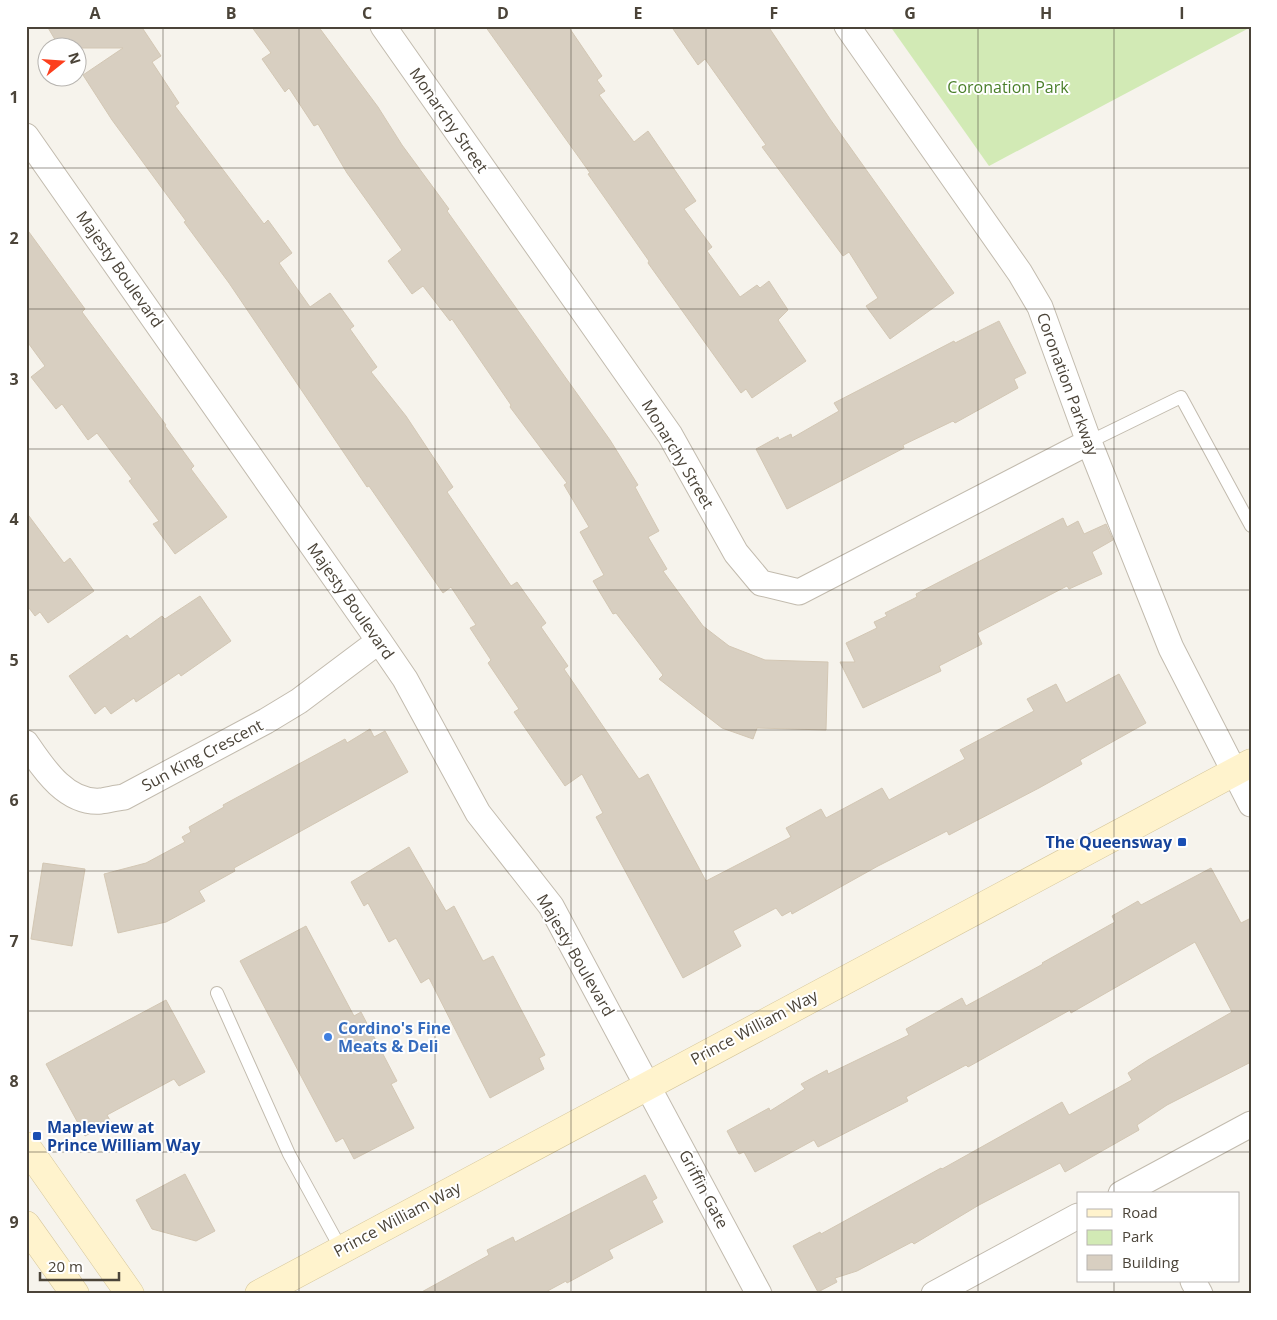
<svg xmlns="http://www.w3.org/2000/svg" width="1277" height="1320" viewBox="0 0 1277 1320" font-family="'Open Sans',sans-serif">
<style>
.green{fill:#d2eab5}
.building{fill:#d8cfc1;stroke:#d3c7b4}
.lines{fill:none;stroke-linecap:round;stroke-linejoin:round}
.lane-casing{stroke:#c2bbae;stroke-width:14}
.street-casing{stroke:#c2bbae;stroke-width:27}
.secondary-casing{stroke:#d6c79b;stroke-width:29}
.lane{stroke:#fff;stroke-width:12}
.street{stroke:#fff;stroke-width:25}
.secondary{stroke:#fff3cd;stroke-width:28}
.grid{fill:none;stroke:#4b4439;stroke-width:1;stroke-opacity:0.55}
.transit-dot{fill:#1a4fb4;stroke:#fff;stroke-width:2}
.shop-dot{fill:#3f7fe0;stroke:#fff;stroke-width:2}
.labels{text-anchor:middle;stroke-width:4;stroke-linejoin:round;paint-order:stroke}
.park-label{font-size:16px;fill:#4a7f2a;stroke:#fff}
.street-label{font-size:16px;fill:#4b4439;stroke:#fff}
.transit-label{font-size:16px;font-weight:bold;fill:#164399;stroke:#fff;text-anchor:end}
.shop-label{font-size:16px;font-weight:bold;fill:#366cbe;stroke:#fff;text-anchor:start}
.neatline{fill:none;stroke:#4b4439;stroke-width:2}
.grid-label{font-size:16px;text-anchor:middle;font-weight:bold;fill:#4b4439}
</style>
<rect width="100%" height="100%" fill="#f6f3ec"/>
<path class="green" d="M 890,26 L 1251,26 L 1251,27 L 989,166 Z"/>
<path class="building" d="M 47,26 L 141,26 L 161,56 L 152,62 L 179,103 L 175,106 L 264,224 L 268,220 L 292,253 L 279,263 L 310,307 L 330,293 L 354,326 L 350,329 L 377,367 L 371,372 L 406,416 L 453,487 L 447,492 L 511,586 L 517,582 L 546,623 L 541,627 L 568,666 L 564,669 L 639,779 L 648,774 L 706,881 L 791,837 L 786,828 L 821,809 L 826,818 L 882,788 L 889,800 L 965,759 L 960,750 L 1034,711 L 1027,699 L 1056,684 L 1066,703 L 1119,674 L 1146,723 L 1080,760 L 1082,764 L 1039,788 L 949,835 L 947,831 L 878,866 L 792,914 L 791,911 L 782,916 L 776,908 L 733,931 L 741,946 L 683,978 L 596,817 L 603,813 L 582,774 L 565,786 L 514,712 L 519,709 L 488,663 L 491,660 L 470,628 L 476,625 L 451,587 L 443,593 L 369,486 L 367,487 L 229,283 L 184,222 L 186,221 L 112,120 L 83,75 L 123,48 L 60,48 Z
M 251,26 L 318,26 L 378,107 L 402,145 L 449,209 L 447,211 L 610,440 L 638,485 L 635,487 L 659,531 L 648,537 L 667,569 L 663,571 L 703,626 L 729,646 L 765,660 L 828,662 L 826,730 L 757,728 L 753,739 L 722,728 L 659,679 L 663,675 L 616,613 L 613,614 L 593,581 L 604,575 L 580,532 L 589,527 L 564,485 L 567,483 L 510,407 L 511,405 L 452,319 L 450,321 L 423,286 L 412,294 L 388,261 L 402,250 L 347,173 L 318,124 L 314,126 L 289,88 L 285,92 L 262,59 L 271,53 Z
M 485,26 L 568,26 L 602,76 L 597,80 L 605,91 L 599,95 L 634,142 L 648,131 L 696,201 L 684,209 L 712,247 L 707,251 L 740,297 L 757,285 L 760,288 L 769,281 L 788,310 L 778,320 L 806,361 L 752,398 L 746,389 L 741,393 L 648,263 L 649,261 L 588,174 L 590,173 Z
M 671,26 L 768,26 L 830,119 L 954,293 L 890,339 L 866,306 L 878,298 L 849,252 L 843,256 L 762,147 L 766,145 L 705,59 L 698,65 Z
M 26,228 L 85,309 L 82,312 L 166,425 L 165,426 L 194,466 L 191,469 L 227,517 L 175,554 L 153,524 L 159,521 L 129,481 L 132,479 L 97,433 L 88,440 L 62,404 L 56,409 L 31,377 L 45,366 L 26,340 Z
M 999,321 L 1026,373 L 1014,379 L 1018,388 L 955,423 L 953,421 L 903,445 L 904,448 L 787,509 L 756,449 L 778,437 L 779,440 L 791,434 L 792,438 L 839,411 L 834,403 L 954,341 L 955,343 Z
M 26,512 L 64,563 L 70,558 L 94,591 L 48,623 L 40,612 L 35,616 L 26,604 Z
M 1063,518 L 1067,527 L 1078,521 L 1084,534 L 1106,524 L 1113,540 L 1092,552 L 1102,574 L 1069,589 L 1067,586 L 977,633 L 982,644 L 939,666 L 941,671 L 863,708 L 840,662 L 855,662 L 846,643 L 877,628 L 874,622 L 887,616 L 885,613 L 917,597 L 916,594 Z
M 200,596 L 231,641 L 181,676 L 179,673 L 136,702 L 134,698 L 111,714 L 105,706 L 95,714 L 69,676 L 127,635 L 130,639 L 162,616 L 165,619 Z
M 370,729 L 374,737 L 385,731 L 408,772 L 234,868 L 235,871 L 199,891 L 205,901 L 166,922 L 118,933 L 104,874 L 146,863 L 185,842 L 182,837 L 191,832 L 189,827 L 224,807 L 223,805 L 345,739 L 347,743 Z
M 409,847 L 446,911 L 454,906 L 483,961 L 493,956 L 545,1055 L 539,1058 L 544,1069 L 490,1098 L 429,978 L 421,983 L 396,938 L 389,942 L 368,903 L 364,906 L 351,882 Z
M 43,863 L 85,869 L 72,946 L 31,939 Z
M 1211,868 L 1241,923 L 1251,918 L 1251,1062 L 1167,1105 L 1137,1125 L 1139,1130 L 1065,1172 L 1060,1163 L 979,1205 L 914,1244 L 912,1242 L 857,1271 L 835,1278 L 837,1282 L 818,1292 L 793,1246 L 820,1232 L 821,1234 L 941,1168 L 942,1169 L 1062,1102 L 1069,1115 L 1132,1080 L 1128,1073 L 1148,1060 L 1232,1012 L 1195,942 L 1071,1013 L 1070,1010 L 968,1067 L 966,1065 L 906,1097 L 908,1101 L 818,1147 L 814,1140 L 755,1172 L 744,1152 L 739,1154 L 727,1131 L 769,1108 L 770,1111 L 805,1089 L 801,1084 L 827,1070 L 828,1074 L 909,1035 L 906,1029 L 962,998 L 966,1006 L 1043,964 L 1042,963 L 1115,922 L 1112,916 L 1138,901 L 1141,905 Z
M 306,926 L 354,1016 L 361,1012 L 397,1081 L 391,1084 L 414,1128 L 354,1159 L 343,1138 L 336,1142 L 240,961 Z
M 166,1000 L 205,1072 L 179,1086 L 174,1079 L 107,1115 L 111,1122 L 85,1136 L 46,1064 Z
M 185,1174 L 215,1231 L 196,1241 L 152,1229 L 136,1200 Z
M 645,1175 L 657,1198 L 652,1201 L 663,1222 L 609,1250 L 613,1258 L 567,1283 L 566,1281 L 542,1294 L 418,1294 L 489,1255 L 487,1250 L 513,1237 L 515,1242 Z"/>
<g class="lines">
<g class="lane-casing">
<path id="lane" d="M 1089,442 L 1181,397 L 1251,526
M 217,993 L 289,1154 L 341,1249"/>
</g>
<g class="street-casing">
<path id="street" d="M 383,26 L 670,435 L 736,553 L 761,583 L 799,592 L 1089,442
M 847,26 L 1020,273 L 1040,307 L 1089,442 L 1171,648 L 1251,804
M 26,136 L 379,641 L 405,679 L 478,813 L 551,906 L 759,1294
M 26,743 C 43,768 66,804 101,801 C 108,800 116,798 124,797 L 266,721 L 299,701 L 379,641
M 1121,1194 L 1251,1124
M 1193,1281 L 1200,1294
M 934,1294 L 1078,1216"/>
</g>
<g class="secondary-casing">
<path id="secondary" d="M 26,1146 L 130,1294
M 26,1225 L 75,1294
M 259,1294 L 1251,763"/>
</g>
<use href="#lane" class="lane"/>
<use href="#street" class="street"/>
<use href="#secondary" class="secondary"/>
</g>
<path class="grid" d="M 163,26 L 163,1294M 299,26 L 299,1294M 435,26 L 435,1294M 571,26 L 571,1294M 706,26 L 706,1294M 842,26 L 842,1294M 978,26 L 978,1294M 1114,26 L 1114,1194M 26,168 L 1251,168M 26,309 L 1251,309M 26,449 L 1251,449M 26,590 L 1251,590M 26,730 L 1251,730M 26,871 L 1251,871M 26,1011 L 1251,1011M 26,1152 L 1251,1152M 1114,1281 L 1114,1294"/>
<g class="transit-dot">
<rect x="1177" y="837" width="10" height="10" rx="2.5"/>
<rect x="32" y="1131" width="10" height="10" rx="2.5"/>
</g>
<circle class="shop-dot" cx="328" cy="1037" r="5"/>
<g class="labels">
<g class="park-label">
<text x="1008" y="93">Coronation Park</text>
</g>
<g class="street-label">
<text transform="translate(449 120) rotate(55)" y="6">Monarchy Street</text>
<text transform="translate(120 269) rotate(55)" y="6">Majesty Boulevard</text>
<text transform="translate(1068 384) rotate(70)" y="6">Coronation Parkway</text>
<text transform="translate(678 454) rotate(59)" y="6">Monarchy Street</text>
<text transform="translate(351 601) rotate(55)" y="6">Majesty Boulevard</text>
<text transform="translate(202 755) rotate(-28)" y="6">Sun King Crescent</text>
<text transform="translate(576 955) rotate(60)" y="6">Majesty Boulevard</text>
<text transform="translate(754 1027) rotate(-28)" y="6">Prince William Way</text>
<text transform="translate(704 1189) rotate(62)" y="6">Griffin Gate</text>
<text transform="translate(397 1219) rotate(-28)" y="6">Prince William Way</text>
</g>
<g class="transit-label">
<text x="1172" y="848">The Queensway</text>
<text x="47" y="1133" text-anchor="start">Mapleview at<tspan x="47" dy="18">Prince William Way</tspan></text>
</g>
<g class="shop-label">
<text x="338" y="1034">Cordino's Fine<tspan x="338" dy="18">Meats &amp; Deli</tspan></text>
</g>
</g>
<rect width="1277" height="1320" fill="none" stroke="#ffffff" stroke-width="55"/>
<rect x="1077" y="1192" width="162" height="90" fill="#ffffff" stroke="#b7b4b0"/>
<rect x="1087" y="1209" width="25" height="8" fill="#fff3cd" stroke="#b7b4b0"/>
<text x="1122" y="1218" font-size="15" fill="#4b4439">Road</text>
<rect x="1087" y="1230" width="25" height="15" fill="#d2eab5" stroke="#b7b4b0"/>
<text x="1122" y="1242" font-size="15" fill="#4b4439">Park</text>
<rect x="1087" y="1255" width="25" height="15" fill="#d8cfc1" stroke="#b7b4b0"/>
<text x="1122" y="1268" font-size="15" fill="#4b4439">Building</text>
<g transform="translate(62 62) rotate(73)"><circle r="24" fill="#ffffff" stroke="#b7b4b0"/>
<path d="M0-4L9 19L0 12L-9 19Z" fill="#fc3f1d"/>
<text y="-8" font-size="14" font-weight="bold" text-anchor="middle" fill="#4b4439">N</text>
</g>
<path d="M40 1272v8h79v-8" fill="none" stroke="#4b4439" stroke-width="2.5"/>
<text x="48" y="1272" font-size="15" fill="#4b4439" stroke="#ffffff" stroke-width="4" paint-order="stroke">20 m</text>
<rect x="28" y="28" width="1222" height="1264" class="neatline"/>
<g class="grid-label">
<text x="95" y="19">A</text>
<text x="231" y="19">B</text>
<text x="367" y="19">C</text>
<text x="503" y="19">D</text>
<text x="638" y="19">E</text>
<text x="774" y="19">F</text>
<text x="910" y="19">G</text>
<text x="1046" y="19">H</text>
<text x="1182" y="19">I</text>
<text x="14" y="103">1</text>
<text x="14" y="244">2</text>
<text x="14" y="385">3</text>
<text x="14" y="525">4</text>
<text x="14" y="666">5</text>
<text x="14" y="806">6</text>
<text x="14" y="947">7</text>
<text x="14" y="1087">8</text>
<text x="14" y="1228">9</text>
</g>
</svg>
